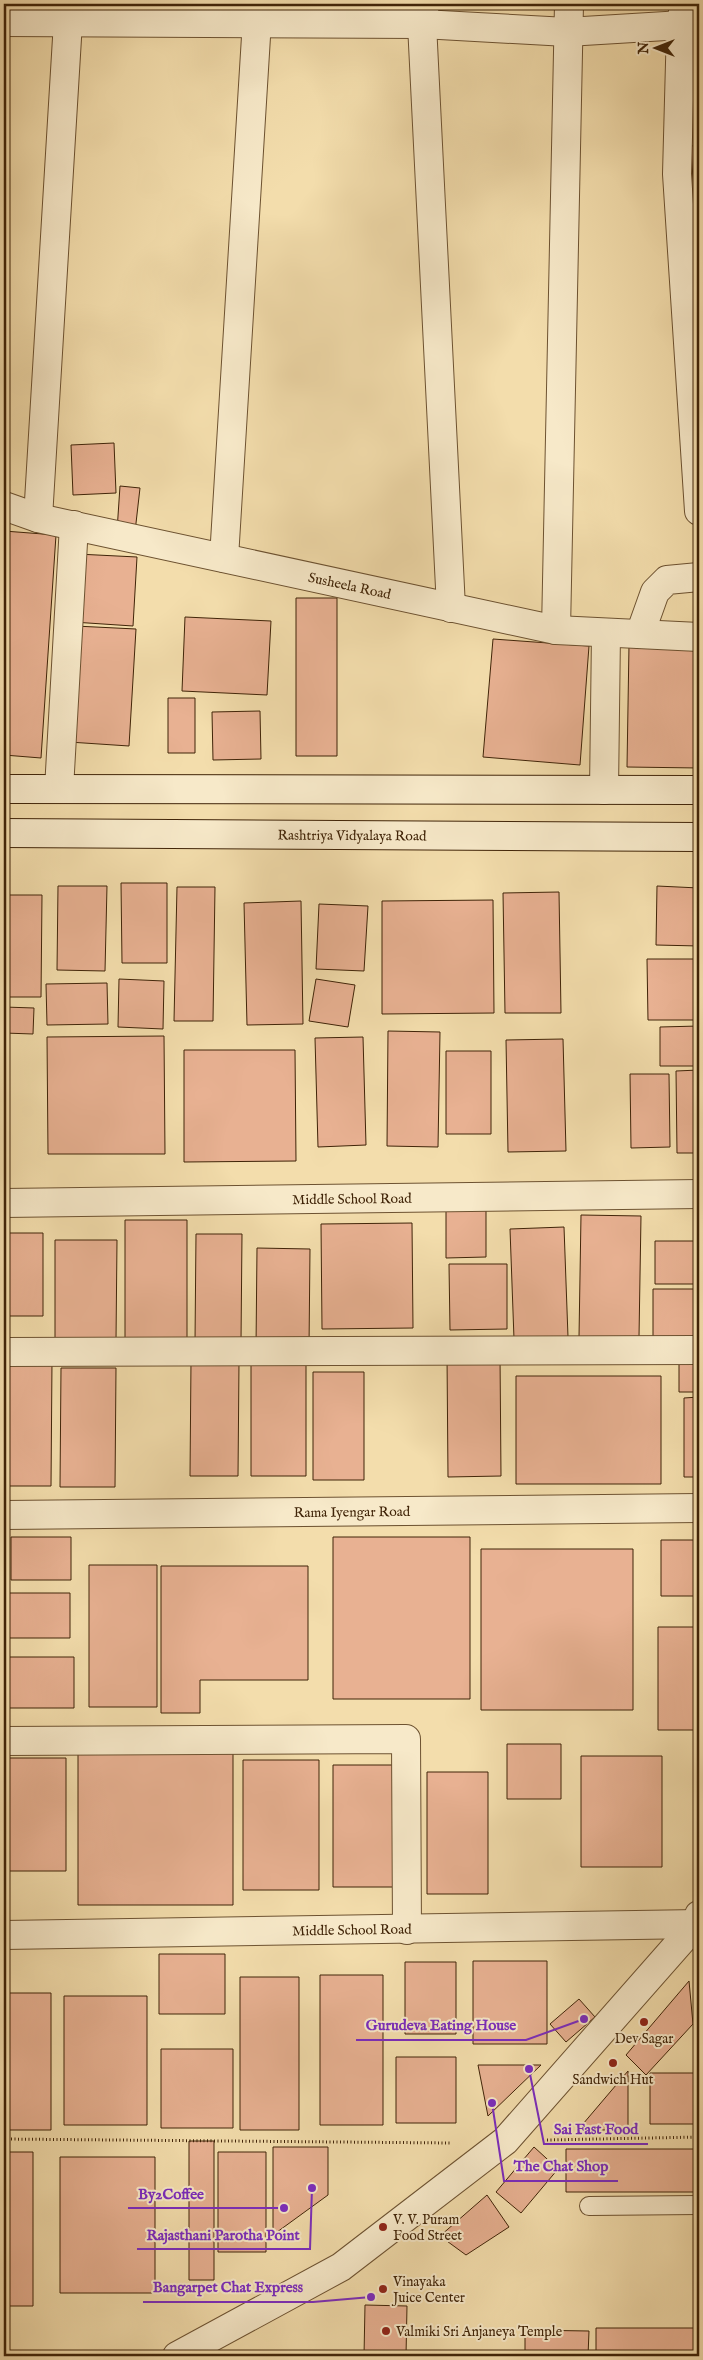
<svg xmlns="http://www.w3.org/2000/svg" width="703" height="2360" viewBox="0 0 703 2360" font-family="'IM FELL English',serif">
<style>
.building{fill:#e8b192;stroke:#402408}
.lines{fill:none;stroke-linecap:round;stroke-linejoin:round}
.service-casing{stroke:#6d5231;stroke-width:20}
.minor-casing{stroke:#6d5231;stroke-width:30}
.secondary-casing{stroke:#402408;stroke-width:30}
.path{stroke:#402408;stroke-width:3;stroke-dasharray:1 2.5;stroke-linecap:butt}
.service{stroke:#f7e9c9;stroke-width:18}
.minor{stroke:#f7e9c9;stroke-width:28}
.secondary{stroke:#f7e9c9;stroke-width:28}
.poi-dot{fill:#8f2418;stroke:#f7e9c9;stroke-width:2}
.labels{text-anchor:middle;stroke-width:4;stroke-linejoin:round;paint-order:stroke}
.street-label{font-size:14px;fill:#402408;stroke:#f7e9c9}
.poi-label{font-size:14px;fill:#402408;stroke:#f7e9c9;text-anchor:start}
.leader{fill:none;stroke:#7b2cbf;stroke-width:2}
.callout-dot{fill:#7b2cbf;stroke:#f7e9c9;stroke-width:2}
.callout-label{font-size:15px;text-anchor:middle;font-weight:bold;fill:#7b2cbf;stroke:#f7e9c9;stroke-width:4;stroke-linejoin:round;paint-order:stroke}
</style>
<rect width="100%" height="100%" fill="#f3ddac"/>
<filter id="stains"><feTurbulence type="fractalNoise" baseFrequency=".004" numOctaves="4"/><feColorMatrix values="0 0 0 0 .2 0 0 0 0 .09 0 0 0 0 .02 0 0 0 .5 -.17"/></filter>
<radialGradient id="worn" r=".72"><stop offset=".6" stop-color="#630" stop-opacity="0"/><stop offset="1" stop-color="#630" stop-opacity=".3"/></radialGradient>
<path class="building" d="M 699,145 L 699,196 L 694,196 L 691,146 Z
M 690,202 L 699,202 L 699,251 L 693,251 Z
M 693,251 L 699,251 L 699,282 L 695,282 Z
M 114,443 L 116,493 L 73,495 L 71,445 Z
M 120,486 L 140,488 L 135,532 L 117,531 Z
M 4,531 L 56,535 L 41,758 L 4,755 Z
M 77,554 L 137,557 L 133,626 L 73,622 Z
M 296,598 L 337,598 L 337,756 L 296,756 Z
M 185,617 L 271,621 L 267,695 L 182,691 Z
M 75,626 L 136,629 L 129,746 L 69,742 Z
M 493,639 L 589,646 L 580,765 L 483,757 Z
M 629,645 L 699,646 L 699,768 L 627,767 Z
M 168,698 L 195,698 L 195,753 L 168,753 Z
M 260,711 L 261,759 L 213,760 L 212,712 Z
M 121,883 L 167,883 L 167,963 L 122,963 Z
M 58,886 L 107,886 L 105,971 L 57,970 Z
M 657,886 L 699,888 L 699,946 L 656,945 Z
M 177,887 L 215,887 L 213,1021 L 174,1021 Z
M 559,892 L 561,1013 L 505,1013 L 503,893 Z
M 4,895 L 42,895 L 41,997 L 4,997 Z
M 493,900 L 494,1013 L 382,1014 L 382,901 Z
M 301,901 L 303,1024 L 247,1025 L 244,903 Z
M 319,904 L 368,906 L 364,971 L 316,969 Z
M 647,959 L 699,959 L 699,1020 L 648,1020 Z
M 119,979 L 164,981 L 163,1029 L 118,1027 Z
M 316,979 L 355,985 L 348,1027 L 309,1021 Z
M 107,983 L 108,1024 L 47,1025 L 46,984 Z
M 4,1007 L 34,1008 L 33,1034 L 4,1033 Z
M 699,1026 L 699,1066 L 660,1066 L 660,1027 Z
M 388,1031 L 440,1032 L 438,1147 L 387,1146 Z
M 164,1036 L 165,1154 L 48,1154 L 47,1037 Z
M 363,1037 L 366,1145 L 318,1147 L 315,1038 Z
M 563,1039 L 566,1151 L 508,1152 L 506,1040 Z
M 184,1050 L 295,1050 L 296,1161 L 184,1162 Z
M 446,1051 L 491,1051 L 491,1134 L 446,1134 Z
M 4,1062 L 9,1062 L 9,1156 L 4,1156 Z
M 699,1070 L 699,1153 L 677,1153 L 676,1071 Z
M 630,1074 L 669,1074 L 670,1147 L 631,1148 Z
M 486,1205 L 486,1257 L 446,1258 L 446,1206 Z
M 581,1215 L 641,1216 L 639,1337 L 579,1337 Z
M 125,1220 L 187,1220 L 187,1347 L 125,1347 Z
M 412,1223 L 413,1328 L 322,1329 L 321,1224 Z
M 564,1227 L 568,1337 L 514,1339 L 510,1229 Z
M 4,1233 L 43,1233 L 43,1316 L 4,1316 Z
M 196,1234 L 242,1234 L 241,1342 L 195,1342 Z
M 55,1240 L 117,1240 L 116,1341 L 55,1340 Z
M 655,1241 L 699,1241 L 699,1284 L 655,1284 Z
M 257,1248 L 310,1249 L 309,1348 L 256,1348 Z
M 449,1264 L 507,1264 L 507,1329 L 450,1330 Z
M 653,1289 L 699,1289 L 699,1337 L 653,1338 Z
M 699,1354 L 699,1392 L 679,1392 L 679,1355 Z
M 447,1356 L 500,1356 L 501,1476 L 448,1477 Z
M 4,1361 L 52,1361 L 51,1486 L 4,1486 Z
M 191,1361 L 239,1362 L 238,1476 L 190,1476 Z
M 251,1362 L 306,1363 L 306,1476 L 251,1476 Z
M 61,1368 L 116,1368 L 115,1487 L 60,1487 Z
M 313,1372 L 364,1372 L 364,1480 L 313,1480 Z
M 516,1376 L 661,1376 L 661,1484 L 516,1484 Z
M 699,1397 L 699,1477 L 684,1477 L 684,1398 Z
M 11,1537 L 71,1537 L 71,1580 L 11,1580 Z
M 333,1537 L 470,1537 L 470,1699 L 333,1699 Z
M 661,1540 L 699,1540 L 699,1596 L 661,1596 Z
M 481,1549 L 633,1549 L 633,1710 L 481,1710 Z
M 89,1565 L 157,1565 L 157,1707 L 89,1707 Z
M 161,1566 L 308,1566 L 308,1680 L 200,1680 L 200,1713 L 161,1713 Z
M 4,1593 L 70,1593 L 70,1638 L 4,1638 Z
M 658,1627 L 699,1627 L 699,1730 L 658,1730 Z
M 4,1657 L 74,1657 L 74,1708 L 4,1708 Z
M 507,1744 L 561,1744 L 561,1799 L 507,1799 Z
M 78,1748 L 233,1748 L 233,1905 L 78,1905 Z
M 581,1756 L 662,1756 L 662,1867 L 581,1867 Z
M 7,1758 L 66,1758 L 66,1871 L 7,1871 Z
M 243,1760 L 319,1760 L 319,1890 L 243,1890 Z
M 333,1765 L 403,1765 L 403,1887 L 333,1887 Z
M 427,1772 L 488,1772 L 488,1894 L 427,1894 Z
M 159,1954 L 225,1954 L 225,2014 L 159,2014 Z
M 473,1961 L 547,1961 L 547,2044 L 473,2044 Z
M 405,1962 L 456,1962 L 456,2034 L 405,2034 Z
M 320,1975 L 383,1975 L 383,2125 L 320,2125 Z
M 240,1977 L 299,1977 L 299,2130 L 240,2130 Z
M 689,1981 L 693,2024 L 646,2075 L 626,2055 Z
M 8,1993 L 51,1993 L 51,2130 L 8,2130 Z
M 64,1996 L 147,1996 L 147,2125 L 64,2125 Z
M 579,1999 L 595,2017 L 566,2042 L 550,2024 Z
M 161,2049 L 233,2049 L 233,2128 L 161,2128 Z
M 396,2057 L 456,2057 L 456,2123 L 396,2123 Z
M 478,2065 L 541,2065 L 488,2116 Z
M 628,2071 L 628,2129 L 577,2131 Z
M 650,2073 L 699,2073 L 699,2124 L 650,2124 Z
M 189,2141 L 214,2141 L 214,2280 L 189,2280 Z
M 273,2147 L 328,2147 L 328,2195 L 273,2235 Z
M 534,2147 L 558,2169 L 521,2213 L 496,2192 Z
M 566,2149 L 699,2149 L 699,2192 L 566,2192 Z
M 4,2152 L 33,2152 L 33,2306 L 4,2306 Z
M 218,2152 L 266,2152 L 266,2252 L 218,2252 Z
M 60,2157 L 155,2157 L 155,2293 L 60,2293 Z
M 487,2195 L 509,2227 L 466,2255 L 440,2236 Z
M 365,2305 L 407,2306 L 406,2356 L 364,2356 Z
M 596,2328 L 695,2328 L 695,2356 L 596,2356 Z
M 525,2330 L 589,2331 L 588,2356 L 525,2356 Z"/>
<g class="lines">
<g class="service-casing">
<path id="service" d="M 589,2206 L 699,2205"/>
</g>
<g class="minor-casing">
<g id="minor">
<path d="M 425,4 L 422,24 L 451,608"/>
<path d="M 684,4 L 681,26 L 677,174 L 699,511"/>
<path d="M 4,22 L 422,24 L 567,32 L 699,24"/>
<path id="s1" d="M 4,506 L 38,518 L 556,630 L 699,637"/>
<path d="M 38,518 L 69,5"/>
<path d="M 224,558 L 258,4"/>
<path d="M 556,630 L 569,4"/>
<path d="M 640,634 L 655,592 L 667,580 L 699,577"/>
<path d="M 59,789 L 74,525"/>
<path d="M 604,790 L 606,633"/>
<path id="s2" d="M 4,1203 L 699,1194"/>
<path d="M 4,1352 L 699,1350"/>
<path id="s3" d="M 4,1515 L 699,1508"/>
<path d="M 4,1741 L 406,1739 L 407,1930"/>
<path id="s4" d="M 4,1935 L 699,1924"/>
<path d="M 177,2356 L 341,2267 L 505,2141 L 696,1924 L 699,1915"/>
</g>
</g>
<g class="secondary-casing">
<g id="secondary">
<path d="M 4,789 L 699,790"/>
<path id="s5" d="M 4,833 L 699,837"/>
</g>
</g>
<path class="path" d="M 4,2139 L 451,2143
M 547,2140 L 699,2137"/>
<use href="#service" class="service"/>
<use href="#minor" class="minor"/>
<use href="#secondary" class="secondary"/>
</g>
<g class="poi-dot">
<circle cx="644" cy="2022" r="5"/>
<circle cx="613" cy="2063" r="5"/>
<circle cx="383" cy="2227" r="5"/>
<circle cx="383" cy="2289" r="5"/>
<circle cx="386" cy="2331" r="5"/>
</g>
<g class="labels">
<g class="street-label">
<text dy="5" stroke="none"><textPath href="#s1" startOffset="355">Susheela Road</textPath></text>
<text dy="5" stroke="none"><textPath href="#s5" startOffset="348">Rashtriya Vidyalaya Road</textPath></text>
<text dy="5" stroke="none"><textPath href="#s2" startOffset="348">Middle School Road</textPath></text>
<text dy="5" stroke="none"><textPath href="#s3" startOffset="348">Rama Iyengar Road</textPath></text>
<text dy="5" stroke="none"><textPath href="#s4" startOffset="348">Middle School Road</textPath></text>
</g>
<g class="poi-label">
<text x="644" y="2043" text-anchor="middle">Dev Sagar</text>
<text x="613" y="2084" text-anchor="middle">Sandwich Hut</text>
<text x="393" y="2224">V. V. Puram<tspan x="393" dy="16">Food Street</tspan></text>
<text x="393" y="2286">Vinayaka<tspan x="393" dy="16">Juice Center</tspan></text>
<text x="396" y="2336">Valmiki Sri Anjaneya Temple</text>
</g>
</g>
<path class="leader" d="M584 2019L526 2040H356M529 2069L544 2144H648M492 2103L504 2181H618M284 2208L214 2208H128M312 2188L310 2249H137M371 2297L313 2302H143"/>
<g class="callout-dot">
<circle cx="584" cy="2019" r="5"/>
<circle cx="529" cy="2069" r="5"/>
<circle cx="492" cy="2103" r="5"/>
<circle cx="284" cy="2208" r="5"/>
<circle cx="312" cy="2188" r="5"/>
<circle cx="371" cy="2297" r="5"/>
</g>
<g class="callout-label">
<text x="441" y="2030">Gurudeva Eating House</text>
<text x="596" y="2134">Sai Fast Food</text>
<text x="561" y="2171">The Chat Shop</text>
<text x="171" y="2199">By2Coffee</text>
<text x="223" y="2240">Rajasthani Parotha Point</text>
<text x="228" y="2292">Bangarpet Chat Express</text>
</g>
<rect width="703" height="2360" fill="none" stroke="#f3ddac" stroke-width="20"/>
<rect x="5" y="5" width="693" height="2350" fill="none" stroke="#402408" stroke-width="2.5"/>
<rect x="10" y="10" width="683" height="2340" fill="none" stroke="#402408"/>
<g transform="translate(656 48) rotate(270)" stroke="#f7e9c9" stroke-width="4" paint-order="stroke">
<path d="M0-4L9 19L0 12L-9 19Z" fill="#402408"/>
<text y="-8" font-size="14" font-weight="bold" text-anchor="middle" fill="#402408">N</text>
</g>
<rect width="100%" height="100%" filter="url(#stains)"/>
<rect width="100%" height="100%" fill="url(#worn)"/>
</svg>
